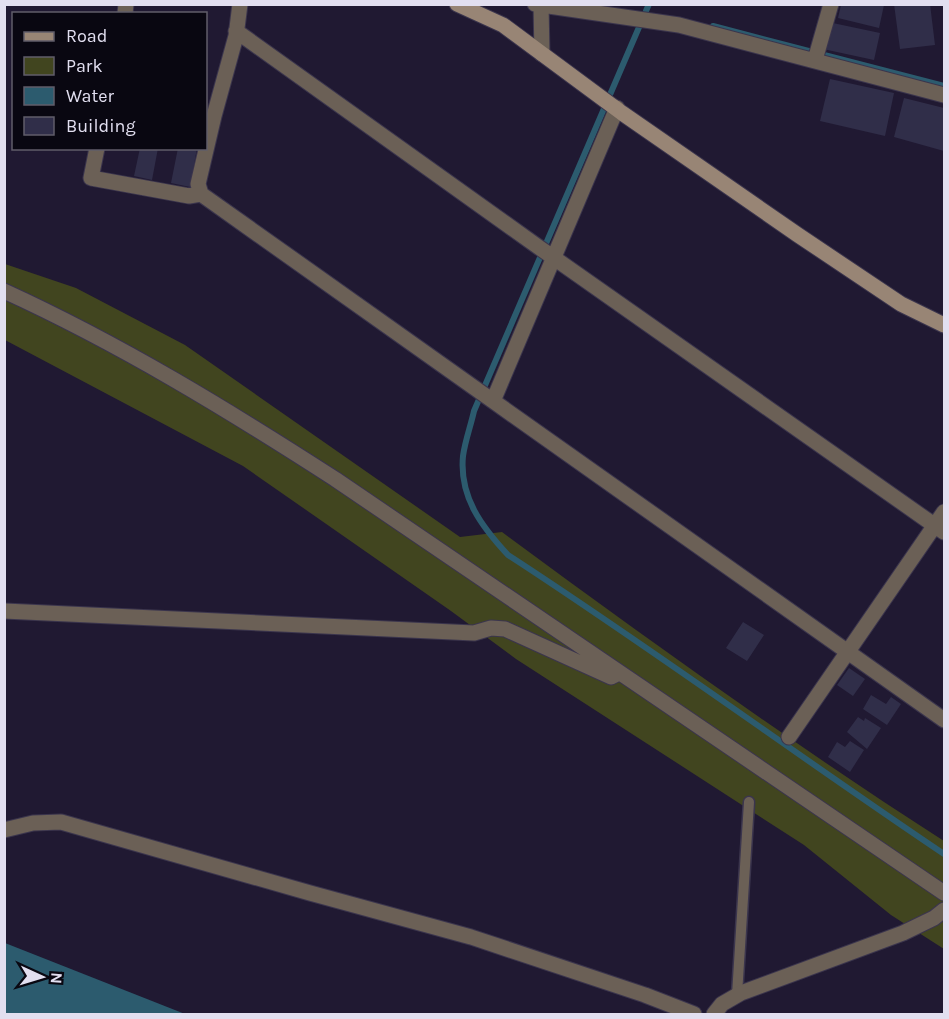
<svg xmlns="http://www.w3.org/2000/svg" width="949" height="1019" viewBox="0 0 949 1019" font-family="Karla,sans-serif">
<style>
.green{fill:#41451f}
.water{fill:#2c5b6e}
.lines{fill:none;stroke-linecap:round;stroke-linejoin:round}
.stream{stroke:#2c5b6e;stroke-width:6}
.building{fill:#302e49}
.lane-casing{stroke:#3b354d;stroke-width:13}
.street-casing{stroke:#3b354d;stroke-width:17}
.secondary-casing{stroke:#3b354d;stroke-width:17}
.lane{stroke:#6b6056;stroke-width:10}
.street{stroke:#6b6056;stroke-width:15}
.secondary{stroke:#988575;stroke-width:15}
</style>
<rect width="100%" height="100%" fill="#201932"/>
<path class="green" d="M 5,264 L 76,288 L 185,345 L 460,537 L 502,532 C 647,639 793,744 944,841 L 944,949 L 891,915 L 804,845 L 516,659 L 451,611 L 243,466 L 5,340 Z"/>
<path class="water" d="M 5,943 L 185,1014 L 5,1014 Z"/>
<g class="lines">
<path class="stream" d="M 649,4 L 474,411 C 471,425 465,441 463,456 C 459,497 482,527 508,555 C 656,651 798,756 944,854
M 713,26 L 944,86"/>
</g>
<path class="building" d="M 894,4 L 930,4 L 935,45 L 900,49 Z
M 841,5 L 884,5 L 879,28 L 838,18 Z
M 828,22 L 880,33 L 874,60 L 823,49 Z
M 830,79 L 894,93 L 885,136 L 820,121 Z
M 904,98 L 944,108 L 944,151 L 894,137 Z
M 140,148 L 158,148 L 152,180 L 134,176 Z
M 178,148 L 197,148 L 190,187 L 171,183 Z
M 743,622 L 764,635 L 747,661 L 726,648 Z
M 849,668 L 865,679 L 853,696 L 837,685 Z
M 871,695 L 886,704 L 891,697 L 901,704 L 887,725 L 863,709 Z
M 858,717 L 864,721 L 865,718 L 881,728 L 867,749 L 847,732 Z
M 850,741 L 864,750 L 850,772 L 828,757 L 837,742 L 845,747 Z"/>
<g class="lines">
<g class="lane-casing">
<path id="lane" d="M 737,995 L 749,802"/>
</g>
<g class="street-casing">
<path id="street" d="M 240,4 L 236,36 L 214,116 L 198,184 L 201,194 L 493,401
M 535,4 L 679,25 L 944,95
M 541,4 L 542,54
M 125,14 L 126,4
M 236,31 L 537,246 L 944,532
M 815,60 L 831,4
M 617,108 L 493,401 L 944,720
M 97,148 L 91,178 L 189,196 L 201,194
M 4,291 C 120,344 228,410 335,479 L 944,893
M 4,611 L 474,633 L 491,628 L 505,629 L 611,677 L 617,674
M 789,737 L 944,512
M 4,830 L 33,823 L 61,822 L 310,893 L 471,937 L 645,995 L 694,1014
M 714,1014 L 722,1004 L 741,993 L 903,933 L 934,918 L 944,910"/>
</g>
<g class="secondary-casing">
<path id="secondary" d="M 457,4 L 503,25 L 622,113 L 798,235 L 901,304 L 944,325"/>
</g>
<use href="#lane" class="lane"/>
<use href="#street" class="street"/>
<use href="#secondary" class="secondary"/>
</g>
<rect width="949" height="1019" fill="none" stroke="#e2dff0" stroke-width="12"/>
<rect x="12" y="12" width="195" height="138" fill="#090711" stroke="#605d6a" stroke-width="1.5"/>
<rect x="24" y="32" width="30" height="9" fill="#988575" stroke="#605d6a" stroke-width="1.5"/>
<text x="66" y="42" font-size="18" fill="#e2dff0">Road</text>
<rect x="24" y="57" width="30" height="18" fill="#41451f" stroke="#605d6a" stroke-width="1.5"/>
<text x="66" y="72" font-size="18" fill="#e2dff0">Park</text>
<rect x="24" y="87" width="30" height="18" fill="#2c5b6e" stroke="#605d6a" stroke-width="1.5"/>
<text x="66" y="102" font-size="18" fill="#e2dff0">Water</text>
<rect x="24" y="117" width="30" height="18" fill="#302e49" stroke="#605d6a" stroke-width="1.5"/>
<text x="66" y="132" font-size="18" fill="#e2dff0">Building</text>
<g transform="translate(42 977) rotate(94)" stroke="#090711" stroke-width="4.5" paint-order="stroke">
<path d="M0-4.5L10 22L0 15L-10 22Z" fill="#e2dff0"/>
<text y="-9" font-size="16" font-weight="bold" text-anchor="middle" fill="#e2dff0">N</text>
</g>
</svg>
